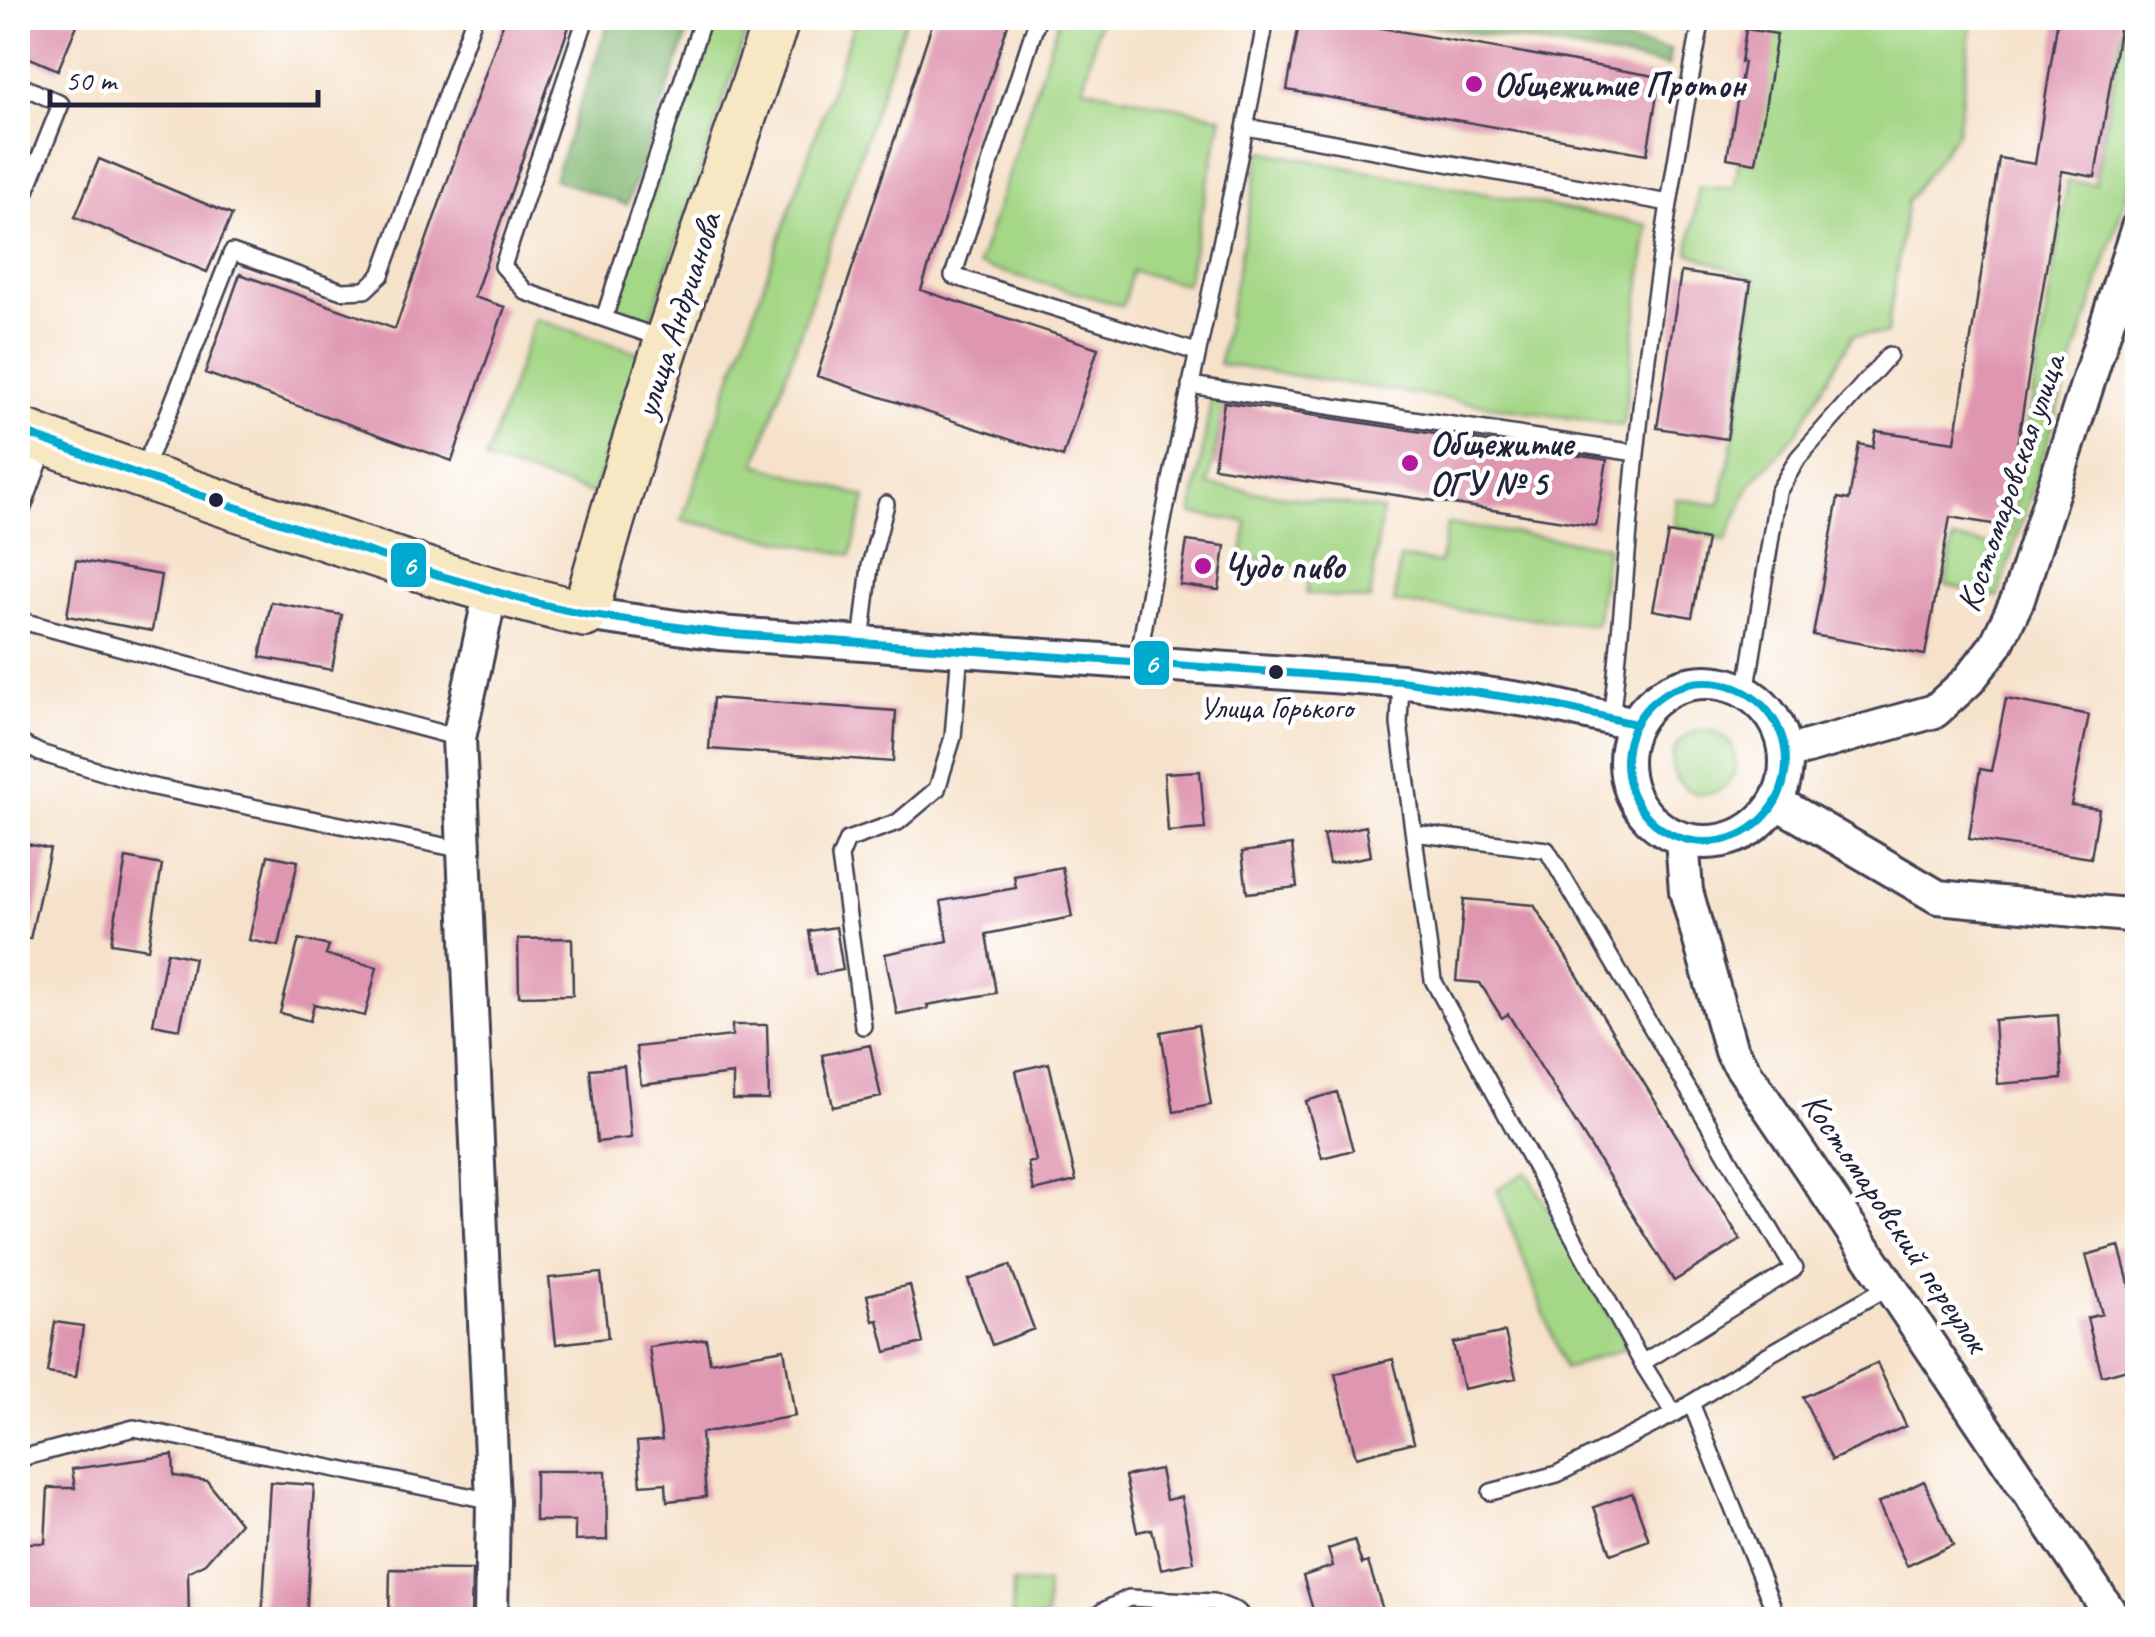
<svg xmlns="http://www.w3.org/2000/svg" width="2155" height="1637" viewBox="0 0 2155 1637" font-family="Caveat,sans-serif">
<style>
.green{fill:#a4d786;stroke:#637c60;stroke-width:2.5}
.forest{fill:#83b873;stroke:#526d57;stroke-width:2.5}
.building{fill:#df96b0}
.lines{fill:none;stroke-linecap:round;stroke-linejoin:round}
.lane-casing{stroke:#423f51;stroke-width:20}
.street-casing{stroke:#423f51;stroke-width:38}
.secondary-casing{stroke:#423f51;stroke-width:50}
.lane{stroke:#fff;stroke-width:15}
.street{stroke:#fff;stroke-width:32}
.secondary{stroke:#f7e8c3;stroke-width:45}
.bus-1-casing{stroke:#fff;stroke-width:15}
.bus-1{stroke:#00a9ce;stroke-width:8}
.poi-dot{fill:#b5179e;stroke:#fff;stroke-width:4}
.bus-dot{fill:#22223b;stroke:#fff;stroke-width:4}
.labels{text-anchor:middle;stroke-width:9;stroke-linejoin:round;paint-order:stroke}
.bus-label{font-size:32px;fill:#22223b;stroke:#fff}
.poi-label{font-size:35px;font-weight:bold;fill:#22223b;stroke:#fff;text-anchor:start}
.street-label{font-size:35px;fill:#22223b;stroke:#fff}
.line-badge{stroke:#fff;stroke-width:4}
.badge-label{font-size:28px;text-anchor:middle;font-weight:bold;fill:#fff}
</style>
<rect width="100%" height="100%" fill="#fff"/>
<filter id="ink" filterUnits="userSpaceOnUse"><feTurbulence type="fractalNoise" baseFrequency=".01" numOctaves="2"/><feDisplacementMap in="SourceGraphic" scale="20" xChannelSelector="R" yChannelSelector="G"/><feConvolveMatrix kernelMatrix="1 2 1 2 8 2 1 2 1" color-interpolation-filters="sRGB"/></filter>
<filter id="wash" filterUnits="userSpaceOnUse"><feTurbulence type="fractalNoise" baseFrequency=".0048" numOctaves="4" result="noise"/><feDisplacementMap in="SourceGraphic" scale="40" xChannelSelector="R" yChannelSelector="G"/><feGaussianBlur stdDeviation="2.25" result="paint"/><feColorMatrix in="noise" values="0 0 0 0 0 0 0 0 0 0 0 0 0 0 0 0 0 1.4 0 .05"/><feComposite in="paint" operator="in"/></filter>
<g filter="url(#wash)">
<rect width="100%" height="100%" fill="#f6e2cb"/>
<path class="green" d="M 710,18 L 751,18 L 651,320 L 614,308 Z
M 856,18 L 906,18 L 756,464 L 866,497 L 851,555 L 682,520 Z
M 1059,18 L 1100,18 L 1083,87 L 1222,117 L 1186,284 L 1132,271 L 1123,306 L 978,265 Z
M 1763,18 L 1973,18 L 1957,132 L 1907,201 L 1887,334 L 1853,335 L 1798,431 L 1750,485 L 1726,541 L 1674,525 L 1676,499 L 1720,505 L 1732,448 L 1756,279 L 1689,253 L 1699,186 L 1734,189 Z
M 2124,18 L 2137,18 L 2137,162 L 1998,597 L 1946,585 L 1953,540 L 2002,546 L 2010,532 L 2068,181 L 2095,184 Z
M 1261,151 L 1648,225 L 1623,426 L 1219,364 Z
M 535,319 L 640,353 L 593,494 L 485,461 Z
M 1211,400 L 1225,401 L 1208,485 L 1382,510 L 1370,600 L 1306,594 L 1310,568 L 1242,556 L 1247,522 L 1192,514 Z
M 1447,524 L 1607,546 L 1596,625 L 1394,603 L 1400,558 L 1440,563 Z
M1672 762a32 32 0 1 1 64 0a32 32 0 1 1-64 0Z
M 1527,1172 L 1628,1347 L 1565,1369 L 1497,1189 Z
M 1013,1583 L 1047,1584 L 1046,1619 L 1012,1619 Z"/>
<path class="forest" d="M 610,18 L 693,18 L 627,205 L 554,179 Z
M 1389,18 L 1492,18 L 1670,50 L 1668,66 Z"/>
<g id="blocks">
<path class="building" d="M 31,18 L 80,18 L 58,70 L 18,53 Z
M 505,18 L 572,18 L 474,297 L 505,307 L 452,461 L 205,373 L 240,274 L 395,329 Z
M 934,18 L 1010,18 L 921,290 L 1098,348 L 1063,457 L 817,376 Z
M 1300,18 L 1325,18 L 1660,77 L 1647,154 L 1287,90 Z
M 2058,18 L 2121,18 L 2095,177 L 2062,171 L 2004,526 L 1950,517 L 1925,655 L 1813,635 L 1838,498 L 1849,500 L 1859,444 L 1873,447 L 1876,431 L 1955,442 L 1999,158 L 2035,164 Z
M 1746,29 L 1777,34 L 1756,163 L 1727,158 L 1744,62 L 1741,62 Z
M 99,159 L 232,215 L 207,272 L 75,217 Z
M 1681,272 L 1751,282 L 1727,439 L 1657,428 Z
M 1224,402 L 1607,460 L 1596,526 L 1214,467 Z
M 1668,533 L 1707,540 L 1692,617 L 1653,610 Z
M 1187,541 L 1225,546 L 1219,590 L 1180,585 Z
M 76,560 L 161,575 L 152,631 L 67,616 Z
M 271,602 L 342,615 L 332,670 L 260,657 Z
M 713,698 L 896,711 L 893,762 L 709,749 Z
M 2006,699 L 2089,715 L 2071,805 L 2099,809 L 2091,858 L 1969,839 L 1980,769 L 1991,771 Z
M 1200,771 L 1205,829 L 1168,832 L 1164,773 Z
M 1366,826 L 1371,856 L 1329,864 L 1323,835 Z
M 18,842 L 50,849 L 30,939 L 18,938 Z
M 1292,845 L 1297,887 L 1247,893 L 1242,852 Z
M 268,855 L 298,861 L 279,946 L 249,940 Z
M 126,858 L 162,865 L 148,949 L 111,943 Z
M 1062,867 L 1072,917 L 986,934 L 996,993 L 927,1005 L 928,1008 L 897,1014 L 885,954 L 948,941 L 941,901 L 1016,888 L 1014,876 Z
M 1464,899 L 1534,905 L 1741,1240 L 1674,1281 L 1508,1014 L 1502,1018 L 1480,983 L 1456,981 Z
M 836,927 L 843,970 L 816,975 L 809,931 Z
M 572,938 L 573,995 L 519,996 L 518,939 Z
M 299,939 L 329,946 L 326,955 L 377,967 L 365,1016 L 314,1004 L 310,1021 L 280,1013 Z
M 167,952 L 194,958 L 180,1029 L 153,1024 Z
M 2058,1015 L 2062,1079 L 1998,1084 L 1994,1020 Z
M 732,1025 L 767,1025 L 769,1100 L 733,1100 L 733,1074 L 641,1085 L 636,1047 L 732,1036 Z
M 1198,1025 L 1211,1105 L 1174,1112 L 1161,1032 Z
M 870,1045 L 881,1097 L 833,1107 L 822,1055 Z
M 1049,1063 L 1076,1181 L 1034,1191 L 1028,1163 L 1036,1161 L 1016,1071 Z
M 624,1066 L 631,1138 L 597,1142 L 590,1069 Z
M 1337,1092 L 1353,1150 L 1322,1158 L 1306,1101 Z
M 2119,1246 L 2138,1317 L 2138,1366 L 2102,1376 L 2087,1318 L 2102,1314 L 2086,1255 Z
M 1010,1265 L 1034,1329 L 992,1345 L 968,1280 Z
M 601,1273 L 608,1338 L 556,1344 L 549,1278 Z
M 910,1285 L 923,1343 L 886,1352 L 878,1320 L 873,1321 L 867,1295 Z
M 55,1322 L 83,1326 L 76,1377 L 47,1373 Z
M 1505,1332 L 1516,1378 L 1463,1389 L 1453,1343 Z
M 706,1339 L 710,1362 L 784,1349 L 795,1416 L 701,1433 L 706,1497 L 667,1501 L 666,1483 L 641,1485 L 637,1442 L 662,1440 L 649,1347 Z
M 1393,1359 L 1414,1442 L 1356,1457 L 1335,1374 Z
M 1877,1363 L 1906,1426 L 1832,1460 L 1803,1397 Z
M 173,1455 L 174,1476 L 207,1481 L 240,1523 L 205,1563 L 188,1572 L 189,1620 L 18,1620 L 18,1543 L 45,1543 L 48,1488 L 75,1488 L 72,1469 Z
M 1160,1469 L 1166,1500 L 1181,1497 L 1194,1562 L 1161,1569 L 1152,1529 L 1137,1532 L 1125,1476 Z
M 535,1471 L 606,1471 L 607,1540 L 575,1541 L 575,1521 L 535,1521 Z
M 1924,1481 L 1953,1545 L 1907,1566 L 1878,1503 Z
M 270,1482 L 314,1485 L 306,1620 L 262,1620 Z
M 1632,1493 L 1649,1540 L 1611,1554 L 1594,1507 Z
M 1354,1540 L 1362,1564 L 1368,1562 L 1386,1620 L 1316,1620 L 1303,1576 L 1333,1566 L 1328,1549 Z
M 390,1569 L 472,1570 L 471,1620 L 389,1620 Z"/>
</g>
</g>
<g filter="url(#ink)">
<use href="#blocks" fill-opacity="0" stroke="#423f51" stroke-width="2.5"/>
<g class="lines">
<g class="lane-casing">
<path id="lane" d="M 586,18 L 503,266 L 526,292 L 663,339
M 1038,18 L 953,276 L 1196,352
M 18,84 L 61,104 L 18,211
M 1246,127 L 1669,203
M 604,318 L 703,18
M 1190,385 L 1636,453
M 142,470 L 167,417 L 232,252 L 342,291 L 365,290 L 381,275 L 474,18
M 18,521 L 46,445
M 18,620 L 459,738
M 861,643 L 870,566 L 886,504
M 1138,662 C 1172,446 1228,233 1266,18
M 1401,681 L 1399,724 L 1433,980 L 1642,1363 L 1674,1414
M 1746,694 L 1778,492 L 1798,458 L 1889,355
M 1611,719 C 1622,631 1627,542 1636,454 C 1651,308 1674,162 1702,18
M 18,742 L 40,753 L 149,786 L 464,850
M 1414,833 L 1547,850 L 1794,1269 L 1642,1363
M 863,1026 L 840,857 L 847,840 L 898,822 L 937,789 L 953,737 L 960,650
M 1691,1403 L 1778,1620
M 18,1459 L 134,1428 L 493,1501
M 1491,1492 L 1557,1474 L 1674,1414 L 1766,1356 L 1891,1285
M 1096,1620 L 1103,1611 L 1129,1598 L 1214,1602 L 1237,1611 L 1246,1620"/>
</g>
<g class="street-casing">
<path id="street" d="M 491,591 L 459,738 L 493,1501 L 491,1620
M 585,614 L 719,633 L 1401,681 L 1539,702 L 1635,724
M1626 762a80 80 0 1 1 160 0a80 80 0 1 1-160 0Z
M 1786,753 L 1935,711 L 1968,681 L 1996,645 L 2018,599 L 2138,227
M 1776,802 L 1938,897 L 2138,916
M 1682,839 L 1686,891 L 1731,1051 L 2115,1620"/>
</g>
<g class="secondary-casing">
<path id="secondary" d="M 18,430 C 105,464 195,494 285,524 C 384,557 483,591 585,614 C 639,413 710,215 777,18"/>
</g>
<use href="#lane" class="lane"/>
<use href="#street" class="street"/>
<use href="#secondary" class="secondary"/>
<g class="bus-1-casing">
<path id="bus-1" d="M 18,430 L 140,475 L 438,575 L 535,603 L 585,614 L 719,633 L 1401,681 L 1539,702 L 1635,724
M1626 762a80 80 0 1 1 160 0a80 80 0 1 1-160 0Z"/>
</g>
<use href="#bus-1" class="bus-1"/>
</g>
</g>
<g class="poi-dot">
<circle cx="1474" cy="84" r="10"/>
<circle cx="1410" cy="463" r="10"/>
<circle cx="1203" cy="566" r="10"/>
</g>
<g class="bus-dot">
<circle cx="216" cy="500" r="9"/>
<circle cx="1276" cy="672" r="9"/>
</g>
<g class="labels">
<g class="bus-label">
<text x="1276" y="718">Улица Горького</text>
</g>
<g class="poi-label">
<text x="1494" y="96">Общежитие Протон</text>
<text x="1430" y="455">Общежитие<tspan x="1430" dy="40">ОГУ № 5</tspan></text>
<text x="1223" y="578">Чудо пиво</text>
</g>
<g class="street-label">
<text transform="translate(677 315) rotate(-72)" y="12">улица Андрианова</text>
<text transform="translate(2010 483) rotate(-71)" y="12">Костомаровская улица</text>
<text transform="translate(1896 1222) rotate(56)" y="12">Костомаровский переулок</text>
</g>
</g>
<g class="line-badge">
<rect x="389" y="541" width="39" height="48" rx="10" fill="#00a9ce"/>
<rect x="1132" y="639" width="39" height="48" rx="10" fill="#00a9ce"/>
</g>
<g class="badge-label">
<text x="409" y="575">6</text>
<text x="1151" y="673">6</text>
</g>
<rect width="2155" height="1637" fill="none" stroke="#fff" stroke-width="60"/>
<path d="M50 90v15h268v-15" fill="none" stroke="#22223b" stroke-width="5"/>
<text x="65" y="90" font-size="30" fill="#22223b" stroke="#ffffff" stroke-width="8" paint-order="stroke">50 m</text>
</svg>
